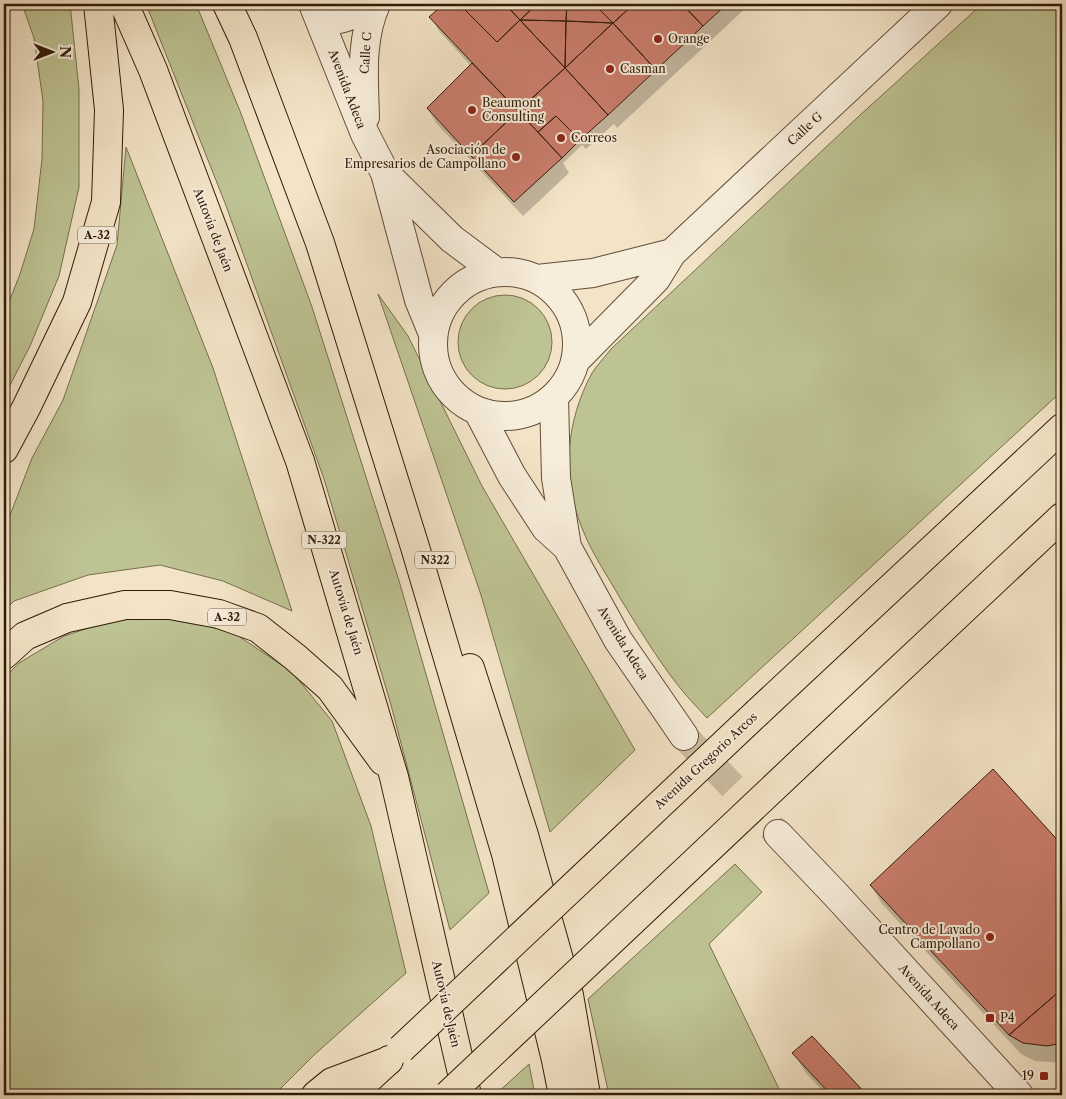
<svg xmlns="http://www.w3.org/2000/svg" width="1066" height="1099" viewBox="0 0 1066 1099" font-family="'Libre Caslon Text',serif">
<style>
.green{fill:#bec393;stroke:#786f4e}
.shadow{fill:#0003}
.building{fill:#ca7d6c;stroke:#311b08}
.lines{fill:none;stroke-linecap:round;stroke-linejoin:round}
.street-tunnel{stroke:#ccbca1;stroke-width:28;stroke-dasharray:28 14;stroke-linecap:butt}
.street-casing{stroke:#624d38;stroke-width:30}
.primary-casing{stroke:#311b08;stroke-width:30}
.highway-casing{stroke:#311b08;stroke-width:30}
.street{stroke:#f7eddb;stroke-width:28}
.primary{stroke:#f3e4c7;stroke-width:28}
.highway{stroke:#f3e4c7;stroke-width:28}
.primary-bridge-casing{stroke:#311b08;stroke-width:30;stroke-linecap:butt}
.primary-bridge{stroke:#f3e4c7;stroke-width:28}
.poi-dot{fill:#8f2418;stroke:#f7eddb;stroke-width:2}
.labels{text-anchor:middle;stroke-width:4;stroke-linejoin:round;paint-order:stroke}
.shield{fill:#f7eddb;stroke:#6c5a47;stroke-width:1}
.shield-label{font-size:11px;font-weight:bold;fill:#311b08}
.poi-label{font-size:12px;fill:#311b08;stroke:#f7eddb;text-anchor:start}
.street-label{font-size:12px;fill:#311b08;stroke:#f7eddb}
</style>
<rect width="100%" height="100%" fill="#f3e4c7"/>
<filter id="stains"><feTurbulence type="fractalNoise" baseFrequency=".004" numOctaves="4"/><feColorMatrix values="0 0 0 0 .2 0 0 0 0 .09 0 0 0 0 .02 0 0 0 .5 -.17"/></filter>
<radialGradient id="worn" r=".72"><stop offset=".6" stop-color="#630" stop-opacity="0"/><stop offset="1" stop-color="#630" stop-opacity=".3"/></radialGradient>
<path class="green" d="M 22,4 L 70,4 L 79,89 L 79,187 L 59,276 L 30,346 L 4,397 L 4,315 L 20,274 L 34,229 L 42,159 L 43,101 L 34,38 Z
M 146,4 L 196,4 L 240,111 L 312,307 L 400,584 L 489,893 L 450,930 L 391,705 L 324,479 L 225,203 Z
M 982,4 L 1062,4 L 1062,391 L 707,718 C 697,707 686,696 677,684 C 656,657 638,627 620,598 C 607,575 591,552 582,528 C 561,477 566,421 592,373 C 597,365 605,357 611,349 L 858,117 Z
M 126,147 L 213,368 L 292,611 L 223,581 L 160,565 L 88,575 L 14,601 L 4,611 L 4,531 L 32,458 L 63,400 L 117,245 Z
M 378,294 L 408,336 L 482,486 L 635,750 L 550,832 L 481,595 Z
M458 342a47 47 0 1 1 94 0a47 47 0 1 1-94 0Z
M 122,617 L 185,619 L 237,635 L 292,672 L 332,721 L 371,826 L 406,973 L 314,1055 L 274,1095 L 4,1095 L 4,678 L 19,663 L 64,636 Z
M 735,864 L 762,892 L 709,944 L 782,1095 L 609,1095 L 588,999 Z
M 529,1064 L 535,1095 L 495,1095 Z"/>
<path class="shadow" d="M 446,4 L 750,4 L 617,128 L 614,124 L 586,149 L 582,145 L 563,163 L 569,173 L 523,216 L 436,123 L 428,109 L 471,66 L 439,31 L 431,17 Z
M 993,771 L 1062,847 L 1062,1063 L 1035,1061 L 1021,1054 L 882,904 L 871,885 Z
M 812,1038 L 865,1095 L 826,1095 L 805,1072 L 794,1053 Z"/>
<path class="building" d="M 444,4 L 459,4 L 497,42 L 520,20 L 565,68 L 518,111 L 429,17 Z
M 459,4 L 505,4 L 520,20 L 497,42 Z
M 505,4 L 537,4 L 520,20 Z
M 537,4 L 567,4 L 566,21 L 520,20 Z
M 567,4 L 594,4 L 613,23 L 566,21 Z
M 594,4 L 634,4 L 613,23 Z
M 634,4 L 682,4 L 703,26 L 656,70 L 613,23 Z
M 682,4 L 727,4 L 703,26 Z
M 520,20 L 566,21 L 565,68 Z
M 566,21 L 613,23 L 565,68 Z
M 613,23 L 656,70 L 608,115 L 565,68 Z
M 472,63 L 518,111 L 471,156 L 427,108 Z
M 565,68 L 608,115 L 580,140 L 556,116 L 538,132 L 518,111 Z
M 518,111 L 562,158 L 514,202 L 471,156 Z
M 556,116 L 580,140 L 562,158 L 538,132 Z
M 993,769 L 1062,845 L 1062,989 L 1009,1035 L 870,885 Z
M 1062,989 L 1062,1043 L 1047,1046 L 1023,1043 L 1009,1035 Z
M 812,1036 L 867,1095 L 831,1095 L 792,1053 Z"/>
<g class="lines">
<path class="street-tunnel" d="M 684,736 L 778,834"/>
<g class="street-casing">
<path id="street" d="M 313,4 L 365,134 L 385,173 L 419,300 L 433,334
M 328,7 L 320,19 C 342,23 351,15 369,4
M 365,117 C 364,79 360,40 376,4
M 386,174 L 452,239 L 495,271
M433 344a72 72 0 1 1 144 0a72 72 0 1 1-144 0Z
M 537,279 L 593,273 L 672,253
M 575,361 L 656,279 L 672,253 L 938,4
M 554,397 L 556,478 L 567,547 L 618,640 L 684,736
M 478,411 L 512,476 L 546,528 L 567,547
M 778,834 L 837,896 L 1019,1095"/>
</g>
<g class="primary-casing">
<path id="primary" d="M 758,712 L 1062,428
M 804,759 L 1062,517
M 351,1095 L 389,1060"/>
</g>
<g class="highway-casing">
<path id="highway" d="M 124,4 L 153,70 L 300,461 L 394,777 L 467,1095
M 227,4 L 243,38 L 320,243 L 415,547 L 506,854 L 556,1060 L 563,1095
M 4,449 L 26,408 L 77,302 L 106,202 L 109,110 L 98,4
M 4,655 L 25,636 L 67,618 L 125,605 L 170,605 L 219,614 L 258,628 L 295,657 L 330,688 L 383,761
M 470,668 L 524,835 L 569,995 L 586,1095
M 316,1095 L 332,1082 L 388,1061"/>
</g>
<use href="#street" class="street"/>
<use href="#primary" class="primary"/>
<use href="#highway" class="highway"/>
<g class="primary-bridge-casing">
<path id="primary-bridge" d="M 401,1049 L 758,712
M 448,1095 L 804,759"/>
</g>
<use href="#primary-bridge" class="primary-bridge"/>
</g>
<g class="poi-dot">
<circle cx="658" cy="39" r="5"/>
<circle cx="610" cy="69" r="5"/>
<circle cx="472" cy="110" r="5"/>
<circle cx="561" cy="138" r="5"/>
<circle cx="516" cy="157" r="5"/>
<circle cx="990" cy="937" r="5"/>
<rect x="985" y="1013" width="10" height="10" rx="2.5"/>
<rect x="1039" y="1071" width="10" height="10" rx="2.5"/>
</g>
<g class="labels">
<g class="shield">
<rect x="78" y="226.5" width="38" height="17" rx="4"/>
<rect x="301.5" y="531.5" width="45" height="17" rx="4"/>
<rect x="415" y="551.5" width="40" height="17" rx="4"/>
<rect x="208" y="608.5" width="38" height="17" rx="4"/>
</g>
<g class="shield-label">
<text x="97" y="239">A-32</text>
<text x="324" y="544">N-322</text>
<text x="435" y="564">N322</text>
<text x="227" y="621">A-32</text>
</g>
<g class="poi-label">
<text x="668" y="43">Orange</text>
<text x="620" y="73">Casman</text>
<text x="482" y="107">Beaumont<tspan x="482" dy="14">Consulting</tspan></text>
<text x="571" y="142">Correos</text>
<text x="506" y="154" text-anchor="end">Asociación de<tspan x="506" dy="14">Empresarios de Campollano</tspan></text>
<text x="980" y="934" text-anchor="end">Centro de Lavado<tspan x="980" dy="14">Campollano</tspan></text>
<text x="1000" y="1022">P4</text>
<text x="1034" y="1080" text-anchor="end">19</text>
</g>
<g class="street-label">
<text transform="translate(366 53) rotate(-86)" y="4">Calle C</text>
<text transform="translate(347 89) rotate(69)" y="4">Avenida Adeca</text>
<text transform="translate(805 129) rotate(-43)" y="4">Calle G</text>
<text transform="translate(213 230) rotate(69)" y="4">Autovía de Jaén</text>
<text transform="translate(346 612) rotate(73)" y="4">Autovía de Jaén</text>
<text transform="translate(623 643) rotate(58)" y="4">Avenida Adeca</text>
<text transform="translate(706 761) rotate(-43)" y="4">Avenida Gregorio Arcos</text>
<text transform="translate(929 997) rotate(48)" y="4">Avenida Adeca</text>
<text transform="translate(446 1004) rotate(77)" y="4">Autovía de Jaén</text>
</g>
</g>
<rect width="1066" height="1099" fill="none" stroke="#f3e4c7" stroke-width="20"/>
<rect x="5" y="5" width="1056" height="1089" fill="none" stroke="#311b08" stroke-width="2.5"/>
<rect x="10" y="10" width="1046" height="1079" fill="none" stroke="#311b08"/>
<g transform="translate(52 52) rotate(90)" stroke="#f7eddb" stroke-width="4" paint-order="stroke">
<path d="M0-4L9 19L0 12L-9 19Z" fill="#311b08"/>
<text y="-8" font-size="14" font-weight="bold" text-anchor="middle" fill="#311b08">N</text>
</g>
<rect width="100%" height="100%" filter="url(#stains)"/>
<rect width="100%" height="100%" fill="url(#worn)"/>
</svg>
